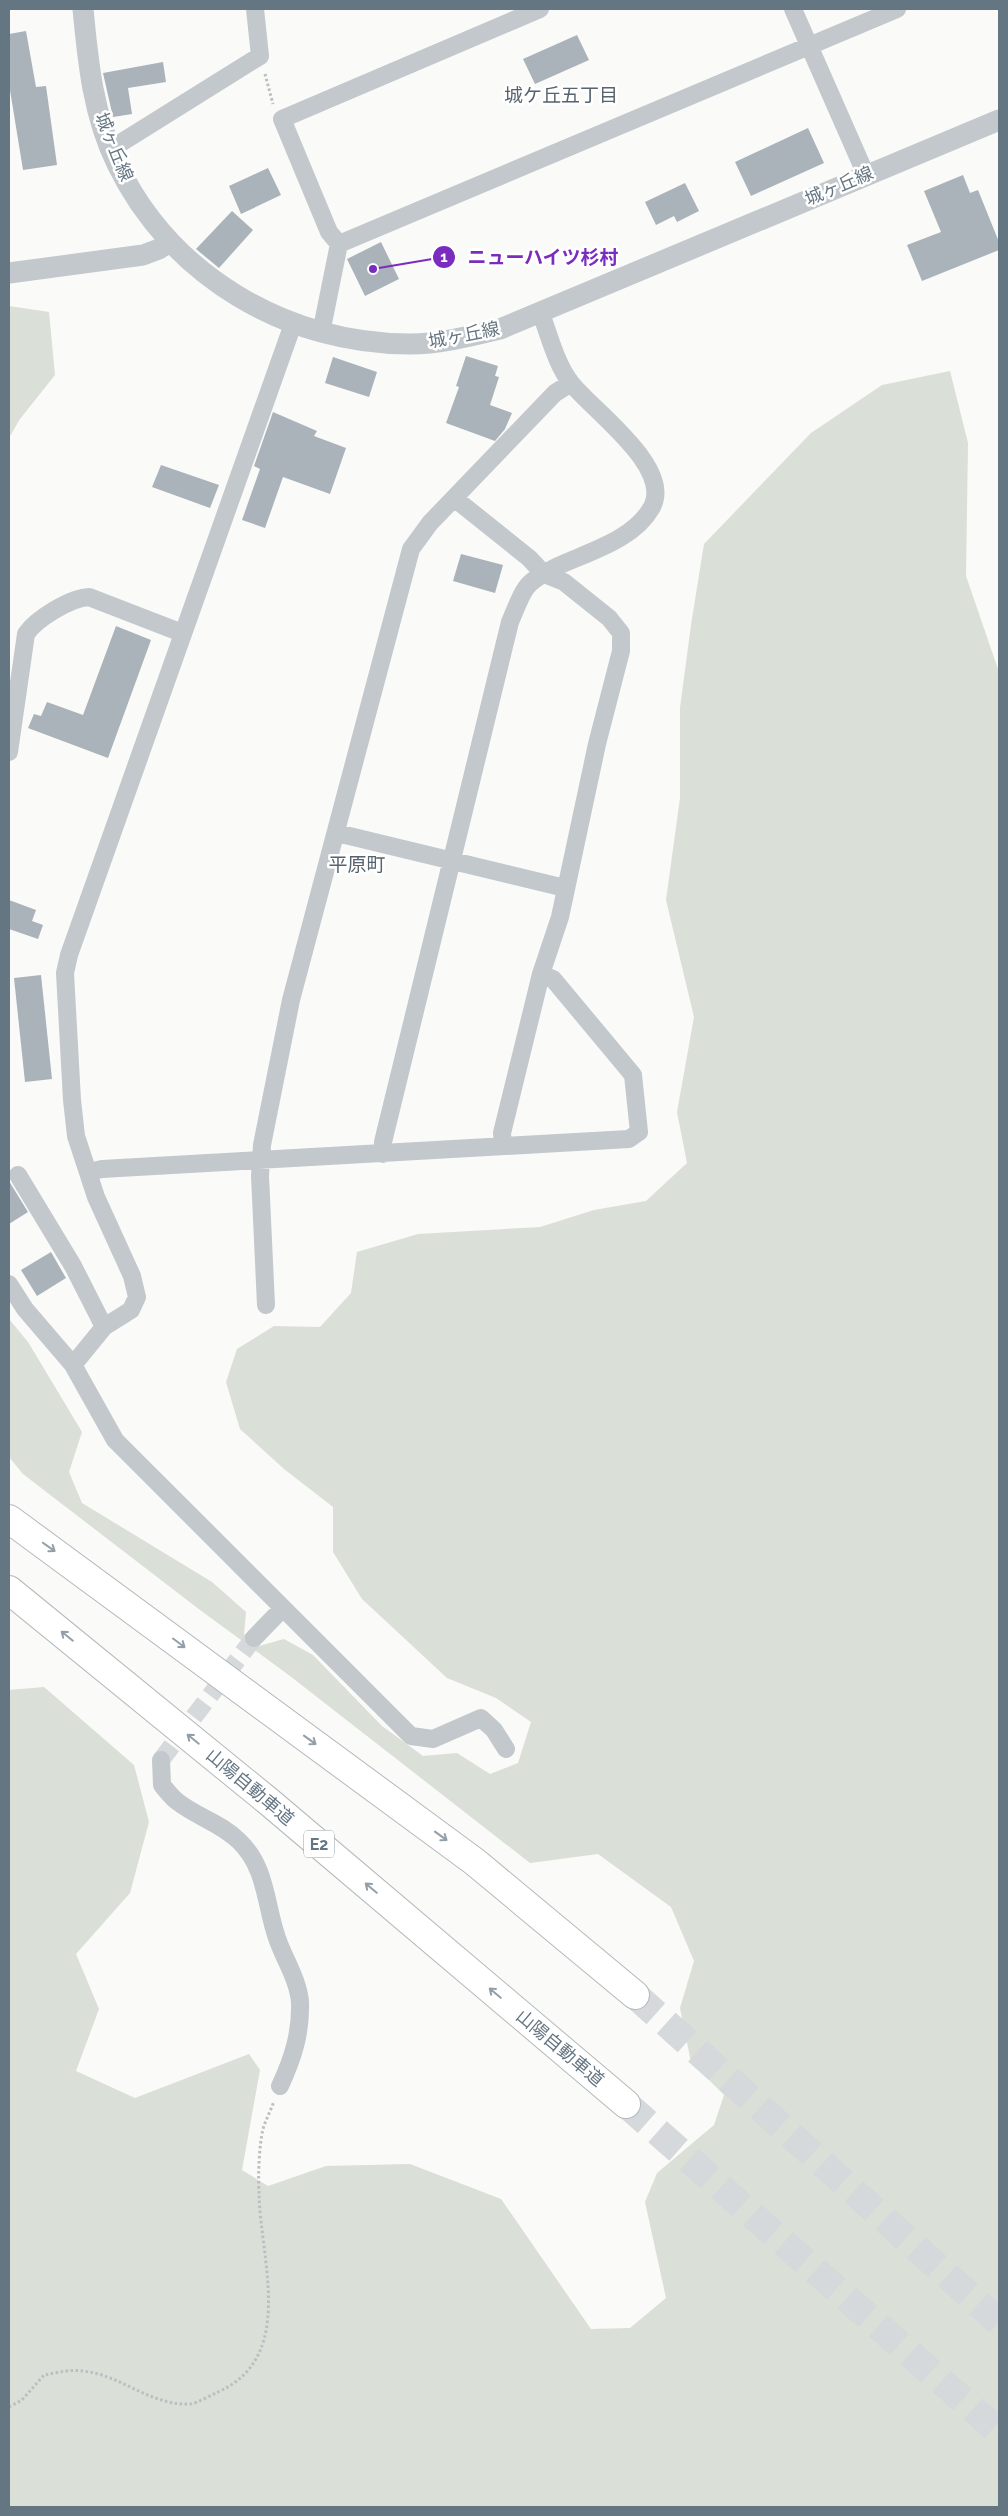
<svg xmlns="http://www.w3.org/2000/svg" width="1008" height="2516" viewBox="0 0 1008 2516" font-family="Raleway,'Noto Sans JP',sans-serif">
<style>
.green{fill:#dadfd7}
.building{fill:#aab3b9}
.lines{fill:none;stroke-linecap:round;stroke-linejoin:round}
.minor-tunnel{stroke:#d5d9db;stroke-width:18;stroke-dasharray:18 9;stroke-linecap:butt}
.motorway-tunnel{stroke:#d5d9db;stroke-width:28;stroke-dasharray:28 14;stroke-linecap:butt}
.motorway-casing{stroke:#b4b9bd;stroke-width:30}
.path{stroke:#bbbfc2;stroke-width:3;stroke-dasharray:2.5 2.5;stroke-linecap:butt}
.minor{stroke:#c3c8cc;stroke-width:18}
.tertiary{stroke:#c3c8cc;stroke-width:21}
.motorway{stroke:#fff;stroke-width:28}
.oneway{stroke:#939fa8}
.labels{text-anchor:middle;stroke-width:5;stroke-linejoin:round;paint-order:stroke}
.shield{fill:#fff;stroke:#939fa8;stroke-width:1}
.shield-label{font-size:16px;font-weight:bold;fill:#657683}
.street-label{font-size:18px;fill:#657683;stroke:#fff}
.neighbourhood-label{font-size:19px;fill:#57646e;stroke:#fff}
.leader{fill:none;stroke:#7b2cbf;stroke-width:2}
.callout-dot{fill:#7b2cbf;stroke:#fff;stroke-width:2}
.mark-label{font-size:15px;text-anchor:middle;font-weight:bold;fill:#fff}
.callout-label{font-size:19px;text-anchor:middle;font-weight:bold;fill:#7b2cbf;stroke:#fff;stroke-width:5;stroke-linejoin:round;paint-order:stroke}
</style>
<rect width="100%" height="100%" fill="#fafaf8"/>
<path class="green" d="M 9,306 L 49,312 L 55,375 L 20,419 L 9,438 Z
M 950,371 L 968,443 L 966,576 L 999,672 L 999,2507 L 9,2507 L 9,1690 L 44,1687 L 134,1765 L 149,1822 L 130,1893 L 76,1954 L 99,2009 L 76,2071 L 135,2098 L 249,2054 L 260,2070 L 242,2170 L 268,2186 L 326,2166 L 410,2164 L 501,2199 L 591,2329 L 630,2328 L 666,2298 L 645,2202 L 657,2173 L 714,2125 L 724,2095 L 691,2062 L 680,2008 L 694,1961 L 671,1907 L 598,1854 L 530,1863 L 290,1676 L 200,1610 L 23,1474 L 9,1457 L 9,1319 L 28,1342 L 82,1432 L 69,1472 L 82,1503 L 212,1582 L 246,1612 L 244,1634 L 259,1646 L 284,1639 L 313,1655 L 382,1726 L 423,1756 L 457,1753 L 490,1774 L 518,1763 L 531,1722 L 496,1698 L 447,1678 L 362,1599 L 333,1552 L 333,1507 L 284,1469 L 240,1429 L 226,1382 L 237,1349 L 274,1326 L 320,1327 L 351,1293 L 357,1252 L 418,1234 L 540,1227 L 594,1210 L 646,1201 L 687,1163 L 677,1112 L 694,1017 L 666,900 L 680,798 L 680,708 L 691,625 L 704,544 L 811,433 L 882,385 Z"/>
<path class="building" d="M 26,31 L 36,87 L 46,86 L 57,165 L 23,170 L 9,84 L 9,34 Z
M 577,35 L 589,60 L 535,84 L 523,59 Z
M 163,62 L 166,82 L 128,88 L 132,114 L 113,117 L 103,73 Z
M 808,128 L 824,163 L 751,196 L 735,162 Z
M 268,168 L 281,195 L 241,214 L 229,186 Z
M 963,175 L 970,193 L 978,190 L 999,242 L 999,250 L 922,281 L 907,245 L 941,232 L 924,191 Z
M 685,183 L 699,211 L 677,222 L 674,216 L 656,225 L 645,202 Z
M 232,211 L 253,230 L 219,268 L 196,249 Z
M 381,242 L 399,279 L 365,296 L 347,259 Z
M 466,356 L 498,366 L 495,376 L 499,377 L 490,405 L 512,413 L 505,429 L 495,441 L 446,423 L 459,387 L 456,386 Z
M 333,357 L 377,372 L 369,397 L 325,383 Z
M 273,412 L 317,431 L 314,436 L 346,448 L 330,494 L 283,477 L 265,528 L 242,520 L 260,469 L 254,466 Z
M 161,465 L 219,485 L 210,508 L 152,487 Z
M 461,554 L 503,565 L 495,593 L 453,581 Z
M 116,626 L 151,640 L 108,758 L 28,728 L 34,714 L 41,716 L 47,702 L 83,715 Z
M 9,900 L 36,910 L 32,921 L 43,925 L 38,939 L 9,929 Z
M 41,975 L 52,1079 L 25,1082 L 14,978 Z
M 9,1181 L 28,1212 L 9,1224 Z
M 51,1252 L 66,1278 L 37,1296 L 21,1270 Z"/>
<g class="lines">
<path class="minor-tunnel" d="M 161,1760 L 254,1638"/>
<path class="motorway-tunnel" d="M 635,1995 L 999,2322
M 626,2104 L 999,2432"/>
<g class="motorway-casing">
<path id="motorway" d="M 9,1519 L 475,1862 L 635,1995
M 9,1590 L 268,1801 L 626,2104"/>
</g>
<path class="path" d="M 265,74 L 273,104
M 9,2407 L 22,2400 L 44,2375 C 56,2373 70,2369 82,2371 C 120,2374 150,2406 190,2404 C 198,2403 209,2396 218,2392 C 297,2357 260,2259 259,2193 C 258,2175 259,2146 263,2129 C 266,2119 271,2110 274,2101"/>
<path class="minor" d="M 793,9 L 866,175
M 111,149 L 260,56 L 255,9
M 339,244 L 897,9
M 339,244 L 329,232 L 282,119 L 540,9
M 321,333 L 339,244
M 454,498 L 529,558 L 544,574 L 564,582 L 609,618 L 621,633 L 621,651 L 597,744 L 560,917 L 541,974 L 502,1133 L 503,1146
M 9,752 L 26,634 C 36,619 70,598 89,597 L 182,633
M 337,833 L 565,888
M 383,1154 L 383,1142 L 510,622 C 515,611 519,598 526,588 C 532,579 545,573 554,568 C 587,552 633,541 652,507 C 673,467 593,411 571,383 C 556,364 550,337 541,314
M 89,1172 L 102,1169 L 629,1139 L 639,1132 L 633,1075 L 553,979 L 541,974
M 18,1175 L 73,1266 L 104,1327
M 9,1284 L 25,1309 L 73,1365 L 115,1440 L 411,1736 L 433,1739 L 481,1718 L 494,1730 L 506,1749
M 266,1305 L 260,1176 L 262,1145 L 291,1000 L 411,549 L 430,523 L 555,393 L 571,383
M 73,1365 L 104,1327 L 131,1310 L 137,1297 L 132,1276 L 96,1197 L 76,1136 L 72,1100 L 65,973 L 69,955 L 293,324
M 254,1638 L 283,1608
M 161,1760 L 162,1785 C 167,1791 172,1798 178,1802 C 197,1817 221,1823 239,1841 C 267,1868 265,1904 277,1938 C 284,1959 298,1979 300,2002 C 301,2033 293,2058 280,2086"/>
<path class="tertiary" d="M 83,9 C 88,62 93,115 117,164 C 171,276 287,344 410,344 C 440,344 471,336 500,329 L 999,120
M 9,273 L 143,255 L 159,249 L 169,242"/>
<use href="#motorway" class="motorway"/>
</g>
<defs><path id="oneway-shaft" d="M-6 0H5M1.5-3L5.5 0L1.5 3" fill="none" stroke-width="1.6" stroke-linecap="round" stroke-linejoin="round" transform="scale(1.25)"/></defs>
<g class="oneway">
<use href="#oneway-shaft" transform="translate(49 1547) rotate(35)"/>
<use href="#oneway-shaft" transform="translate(67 1636) rotate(-141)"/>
<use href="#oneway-shaft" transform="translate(179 1643) rotate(37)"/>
<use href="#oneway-shaft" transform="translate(193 1739) rotate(-141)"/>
<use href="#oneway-shaft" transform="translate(310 1740) rotate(36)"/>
<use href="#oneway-shaft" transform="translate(441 1836) rotate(36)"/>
<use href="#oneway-shaft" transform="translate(371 1888) rotate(-140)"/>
<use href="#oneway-shaft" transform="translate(495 1993) rotate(-140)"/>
</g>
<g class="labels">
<rect class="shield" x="304" y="1830.5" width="30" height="27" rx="4"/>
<g class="shield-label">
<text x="319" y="1850">E2</text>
</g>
<g class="street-label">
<text transform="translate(114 147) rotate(68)" y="6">城ヶ丘線</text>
<text transform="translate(839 186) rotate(-23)" y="6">城ヶ丘線</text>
<text transform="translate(464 335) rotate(-11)" y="6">城ヶ丘線</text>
<text transform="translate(250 1787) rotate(40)" y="6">山陽自動車道</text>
<text transform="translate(560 2048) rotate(40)" y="6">山陽自動車道</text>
</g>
<g class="neighbourhood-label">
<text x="561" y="102">城ケ丘五丁目</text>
<text x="357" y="871">平原町</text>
</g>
</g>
<path class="leader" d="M373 269L444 257"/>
<g class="callout-dot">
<circle cx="373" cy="269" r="5"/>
<circle cx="444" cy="257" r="12"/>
</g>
<g class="mark-label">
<text x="444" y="262">1</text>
</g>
<g class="callout-label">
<text x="543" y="264">ニューハイツ杉村</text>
</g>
<rect width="1008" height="2516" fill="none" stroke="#657683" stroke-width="20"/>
</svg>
